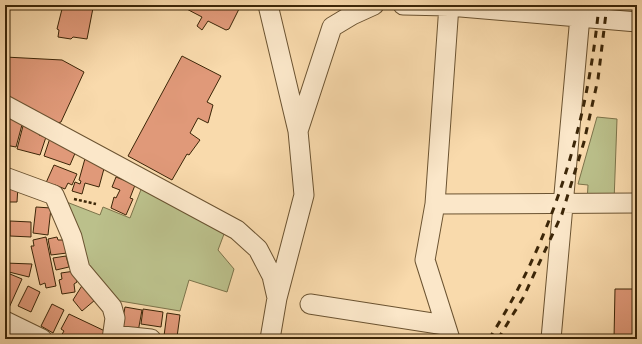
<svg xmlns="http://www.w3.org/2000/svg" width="642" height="344" viewBox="0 0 642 344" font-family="'Old Standard TT',serif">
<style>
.green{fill:#bbc08b;stroke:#7c734a}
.building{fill:#e09979;stroke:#3c2608}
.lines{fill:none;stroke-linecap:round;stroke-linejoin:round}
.minor-casing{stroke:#6b5331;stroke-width:21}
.path{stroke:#3c2608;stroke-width:2.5;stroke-dasharray:3 2;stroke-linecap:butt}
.minor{stroke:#fbe7c9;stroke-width:19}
.rail{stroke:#3c2608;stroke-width:3;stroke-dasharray:7 7;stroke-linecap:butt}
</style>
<rect width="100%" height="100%" fill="#f9daac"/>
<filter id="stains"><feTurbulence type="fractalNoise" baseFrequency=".005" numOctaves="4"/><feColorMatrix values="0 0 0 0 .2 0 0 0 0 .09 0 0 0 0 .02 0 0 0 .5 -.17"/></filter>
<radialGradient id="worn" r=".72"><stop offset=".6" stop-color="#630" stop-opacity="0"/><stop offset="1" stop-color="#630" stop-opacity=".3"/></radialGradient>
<path class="green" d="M 597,117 L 617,119 L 614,202 L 587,202 L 588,185 L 578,184 Z
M 142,187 L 224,234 L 218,250 L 234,269 L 227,292 L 189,280 L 180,311 L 114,300 L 84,266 L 64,201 L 100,215 L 103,207 L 130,218 Z"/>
<path class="building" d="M 63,5 L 93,8 L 87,39 L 73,37 L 71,39 L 58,37 L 59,30 L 57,29 Z
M 179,5 L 241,5 L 229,29 L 226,30 L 208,21 L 202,30 L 197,26 L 202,17 Z
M 182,56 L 221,76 L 207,102 L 213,105 L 208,123 L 198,118 L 190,133 L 200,140 L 189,155 L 187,154 L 172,180 L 128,156 Z
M 5,57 L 62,60 L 84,72 L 61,122 L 54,124 L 41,114 L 39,116 L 5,99 Z
M 5,111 L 23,121 L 16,147 L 5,145 Z
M 23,126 L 41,131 L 39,135 L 46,137 L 40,155 L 17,149 Z
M 50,138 L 76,151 L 70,165 L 44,156 Z
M 86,155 L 105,165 L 99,187 L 85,183 L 82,194 L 72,191 L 75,182 L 80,184 L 81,181 L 79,180 Z
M 54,165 L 77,174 L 72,185 L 68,183 L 65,189 L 55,185 L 53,188 L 45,185 Z
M 116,177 L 126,181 L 137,180 L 130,198 L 133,199 L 126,215 L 111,208 L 114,197 L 116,198 L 120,190 L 112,187 Z
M 6,185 L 18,186 L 17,202 L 5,202 Z
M 36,207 L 51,208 L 48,235 L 33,233 Z
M 10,221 L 31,222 L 31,237 L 10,236 Z
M 46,237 L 56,286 L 46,288 L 45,283 L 40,285 L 31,246 L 34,246 L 33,240 Z
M 57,237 L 58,240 L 64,240 L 67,253 L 51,255 L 48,239 Z
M 66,256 L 69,267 L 56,270 L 53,258 Z
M 5,263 L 32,264 L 29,277 L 5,271 Z
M 75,271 L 77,282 L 74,284 L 75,292 L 62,294 L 59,280 L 62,279 L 61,273 Z
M 10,274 L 22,279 L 8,310 L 5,309 L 5,275 L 9,276 Z
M 83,284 L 95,300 L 82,311 L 73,300 Z
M 28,286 L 40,292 L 31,312 L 18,306 Z
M 615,289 L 637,289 L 637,339 L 614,339 Z
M 52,304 L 64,310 L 53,333 L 41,326 Z
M 125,307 L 142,310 L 138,332 L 121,329 Z
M 143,309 L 163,312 L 161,327 L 141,324 Z
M 167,313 L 180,315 L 177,337 L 164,336 Z
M 69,314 L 107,332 L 103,339 L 67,339 L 61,336 L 64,331 L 61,329 Z"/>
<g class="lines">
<g class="minor-casing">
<path id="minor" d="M 268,5 L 298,131 L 304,195 L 277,298 L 270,339
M 403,5 L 449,6 L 637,22
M 449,5 L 435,204 L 425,260 L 450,339
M 5,105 L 237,230 L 258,249 L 272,276 L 277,298
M 298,131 L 332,27 L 352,15 L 374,5
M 5,177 L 54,195 L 72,237 L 80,269 L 112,307 L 115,318 L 112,339
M 435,204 L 637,203
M 310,304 L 445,325
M 5,321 L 42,339
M 113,335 L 151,339
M 551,339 L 581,5"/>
</g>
<path class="path" d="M 74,199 L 96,204"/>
<use href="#minor" class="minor"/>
<path class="rail" d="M 489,339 C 553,239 588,123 599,5
M 498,339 L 523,298 L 562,214 L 584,142 L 598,79 L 607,5"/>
</g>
<rect width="642" height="344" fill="none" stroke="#f9daac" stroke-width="20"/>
<rect x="6" y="6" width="630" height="332" fill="none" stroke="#3c2608" stroke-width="2"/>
<rect x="10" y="10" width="622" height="324" fill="none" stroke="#3c2608"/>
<rect width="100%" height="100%" filter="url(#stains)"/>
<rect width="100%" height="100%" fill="url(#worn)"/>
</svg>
